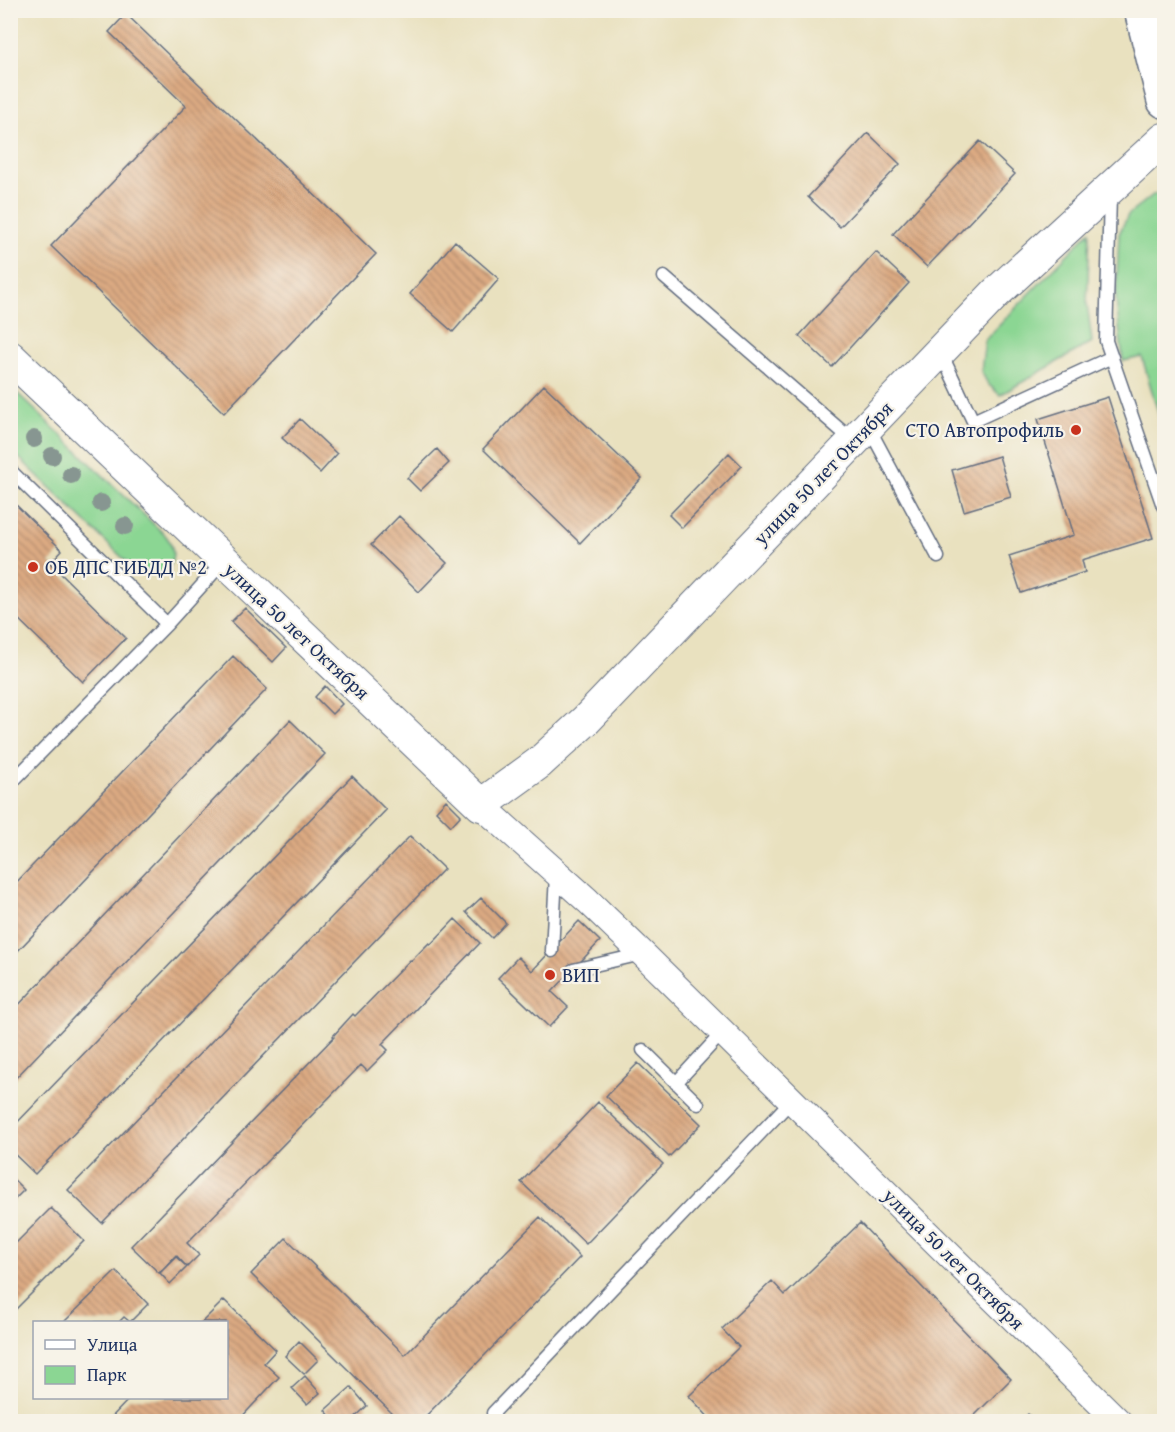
<svg xmlns="http://www.w3.org/2000/svg" width="1175" height="1432" viewBox="0 0 1175 1432" font-family="'Gentium Book Plus',serif">
<style>
.green{fill:#8bd693;stroke:#538278;stroke-width:1.5}
.building{fill:url(#building-back-hatch)}
.lines{fill:none;stroke-linecap:round;stroke-linejoin:round}
.service-casing{stroke:#636d80;stroke-width:15}
.minor-casing{stroke:#636d80;stroke-width:28}
.tertiary-casing{stroke:#636d80;stroke-width:34}
.secondary-casing{stroke:#636d80;stroke-width:36}
.service{stroke:#fff;stroke-width:12}
.minor{stroke:#fff;stroke-width:26}
.tertiary{stroke:#fff;stroke-width:32}
.secondary{stroke:#fff;stroke-width:33}
.tree{fill:#879691}
.poi-dot{fill:#c8321e;stroke:#f7f3e8;stroke-width:2}
.labels{text-anchor:middle;stroke-width:4.5;stroke-linejoin:round;paint-order:stroke}
.poi-label{font-size:20px;fill:#1b2f5e;stroke:#f7f3e8;text-anchor:start}
.street-label{font-size:20px;fill:#1b2f5e;stroke:#f7f3e8}
</style>
<defs>
<pattern id="building-back-hatch" width="6" height="6" patternUnits="userSpaceOnUse" patternTransform="scale(1.5)"><rect width="6" height="6" fill="#dcaa82"/><path d="M-1 5l2 2M0 0l6 6M5-1l2 2" fill="none" stroke="#b28b6e"/></pattern>
</defs>
<rect width="100%" height="100%" fill="#f7f3e8"/>
<filter id="ink" filterUnits="userSpaceOnUse"><feTurbulence type="fractalNoise" baseFrequency=".0167" numOctaves="2"/><feDisplacementMap in="SourceGraphic" scale="12" xChannelSelector="R" yChannelSelector="G"/><feConvolveMatrix kernelMatrix="1 2 1 2 8 2 1 2 1" color-interpolation-filters="sRGB"/></filter>
<filter id="wash" filterUnits="userSpaceOnUse"><feTurbulence type="fractalNoise" baseFrequency=".008" numOctaves="4" result="noise"/><feDisplacementMap in="SourceGraphic" scale="24" xChannelSelector="R" yChannelSelector="G"/><feGaussianBlur stdDeviation="1.35" result="paint"/><feColorMatrix in="noise" values="0 0 0 0 0 0 0 0 0 0 0 0 0 0 0 0 0 1.4 0 .05"/><feComposite in="paint" operator="in"/></filter>
<g filter="url(#wash)">
<rect width="100%" height="100%" fill="#e9e1bf"/>
<path class="green" d="M 1164,191 L 1164,433 L 1142,357 L 1123,361 L 1116,300 L 1119,234 L 1128,215 L 1153,195 Z
M 1090,231 L 1087,303 L 1092,342 L 1000,395 L 988,384 L 981,371 L 985,340 Z
M 10,386 L 166,536 C 185,561 161,586 135,570 L 11,450 Z"/>
<g id="blocks">
<path class="building" d="M 126,14 L 376,254 L 224,413 L 51,246 L 186,106 L 109,32 Z
M 868,133 L 900,164 L 840,227 L 808,197 Z
M 980,141 L 1015,174 L 927,267 L 893,234 Z
M 455,241 L 499,279 L 453,332 L 410,294 Z
M 876,252 L 909,283 L 832,367 L 799,336 Z
M 544,385 L 642,478 L 580,543 L 483,449 Z
M 1108,397 L 1153,538 L 1082,560 L 1085,572 L 1021,593 L 1009,556 L 1074,535 L 1038,419 Z
M 300,419 L 337,454 L 320,473 L 282,438 Z
M 437,449 L 449,463 L 420,491 L 407,478 Z
M 729,453 L 742,466 L 682,528 L 669,515 Z
M 999,456 L 1011,497 L 964,511 L 952,470 Z
M 10,499 L 62,550 L 50,563 L 126,638 L 83,682 L 10,611 Z
M 399,516 L 447,563 L 419,592 L 371,545 Z
M 245,608 L 286,648 L 273,662 L 231,622 Z
M 233,656 L 267,689 L 10,959 L 10,889 Z
M 325,686 L 342,704 L 332,714 L 315,697 Z
M 290,720 L 325,754 L 10,1084 L 10,1014 Z
M 352,776 L 386,810 L 35,1174 L 10,1150 L 10,1130 Z
M 446,800 L 461,815 L 451,826 L 436,811 Z
M 410,836 L 444,869 L 102,1223 L 68,1190 Z
M 481,898 L 506,923 L 492,938 L 466,912 Z
M 455,919 L 480,943 L 382,1044 L 388,1050 L 367,1071 L 361,1065 L 187,1243 L 199,1255 L 187,1267 L 176,1255 L 159,1273 L 131,1246 L 334,1037 L 333,1036 L 353,1014 L 355,1016 L 410,960 L 411,961 L 429,943 L 431,944 Z
M 579,921 L 600,941 L 552,992 L 568,1007 L 549,1027 L 498,978 L 518,957 L 532,971 Z
M 638,1063 L 701,1124 L 669,1157 L 606,1096 Z
M 598,1102 L 663,1164 L 586,1244 L 521,1182 Z
M 10,1176 L 24,1190 L 10,1204 Z
M 51,1208 L 84,1241 L 10,1315 L 10,1249 Z
M 540,1217 L 580,1257 L 420,1422 L 401,1422 L 251,1274 L 286,1238 L 405,1355 Z
M 860,1223 L 1011,1379 L 968,1422 L 713,1422 L 689,1396 L 739,1347 L 722,1329 L 772,1281 L 785,1295 Z
M 176,1257 L 187,1267 L 170,1284 L 160,1273 Z
M 116,1271 L 148,1304 L 130,1322 L 124,1317 L 119,1322 L 64,1322 Z
M 224,1300 L 276,1350 L 264,1363 L 279,1377 L 237,1422 L 107,1422 L 130,1398 L 226,1398 L 226,1322 L 202,1322 Z
M 299,1341 L 318,1360 L 304,1374 L 285,1356 Z
M 305,1376 L 320,1393 L 307,1404 L 292,1388 Z
M 351,1387 L 367,1406 L 350,1422 L 335,1422 L 325,1410 Z
M 1028,1414 L 1036,1422 L 1020,1422 Z"/>
</g>
</g>
<g filter="url(#ink)">
<use href="#blocks" fill-opacity="0" stroke="#636d80" stroke-width="1.5"/>
<g class="lines">
<g class="service-casing">
<path id="service" d="M 1110,196 L 1106,341 L 1163,506
M 664,277 L 852,440
M 940,351 L 973,421 L 1112,357
M 869,428 L 938,557
M 10,470 L 167,624 L 224,561
M 10,784 L 167,624
M 552,951 L 556,875
M 573,970 L 642,954
M 643,1050 L 698,1104
M 676,1083 L 723,1032
M 493,1413 L 792,1100"/>
</g>
<g class="minor-casing">
<path id="minor" d="M 481,805 L 588,901 L 643,954 L 1119,1422"/>
</g>
<g class="tertiary-casing">
<path id="tertiary" d="M 10,357 L 481,805 L 539,763 L 586,720 L 996,293 L 1164,139"/>
</g>
<g class="secondary-casing">
<path id="secondary" d="M 1141,10 L 1164,101"/>
</g>
<use href="#service" class="service"/>
<use href="#minor" class="minor"/>
<use href="#tertiary" class="tertiary"/>
<use href="#secondary" class="secondary"/>
</g>
<g class="tree">
<circle cx="34" cy="439" r="9"/>
<circle cx="52" cy="456" r="9"/>
<circle cx="71" cy="475" r="9"/>
<circle cx="101" cy="503" r="9"/>
<circle cx="125" cy="526" r="9"/>
</g>
</g>
<g class="poi-dot">
<circle cx="1076" cy="430" r="6"/>
<circle cx="33" cy="567" r="6"/>
<circle cx="550" cy="975" r="6"/>
</g>
<g class="labels">
<g class="poi-label">
<text x="1064" y="437" text-anchor="end">СТО Автопрофиль</text>
<text x="45" y="574">ОБ ДПС ГИБДД №2</text>
<text x="562" y="982">ВИП</text>
</g>
<g class="street-label">
<text transform="translate(823 473) rotate(-46)" y="7">улица 50 лет Октября</text>
<text transform="translate(297 631) rotate(43)" y="7">улица 50 лет Октября</text>
<text transform="translate(954 1259) rotate(45)" y="7">улица 50 лет Октября</text>
</g>
</g>
<rect width="1175" height="1432" fill="none" stroke="#f7f3e8" stroke-width="36"/>
<rect x="33" y="1321" width="195" height="78" fill="#f7f3e8" stroke="#9fa5b1" stroke-width="1.5"/>
<rect x="45" y="1340" width="30" height="9" fill="#ffffff" stroke="#9fa5b1" stroke-width="1.5"/>
<text x="87" y="1351" font-size="18" fill="#1b2f5e">Улица</text>
<rect x="45" y="1366" width="30" height="18" fill="#8bd693" stroke="#9fa5b1" stroke-width="1.5"/>
<text x="87" y="1381" font-size="18" fill="#1b2f5e">Парк</text>
</svg>
